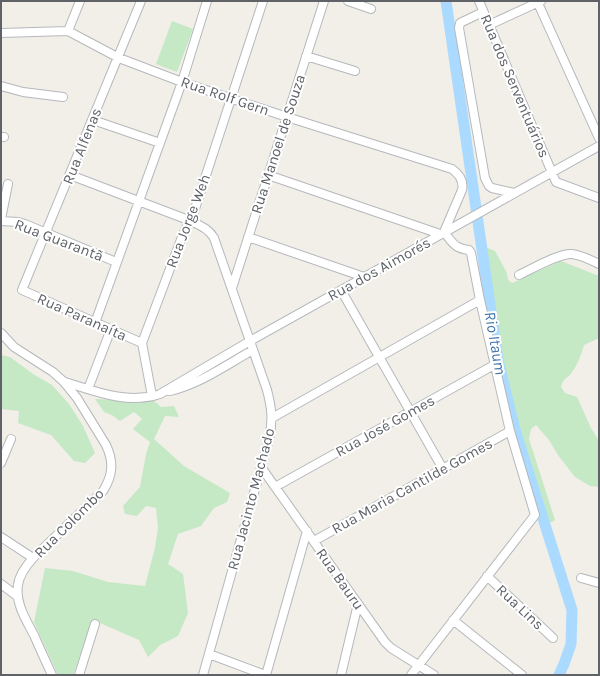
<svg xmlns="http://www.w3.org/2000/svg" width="600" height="676" viewBox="0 0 600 676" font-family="Karla,sans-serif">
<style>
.green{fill:#c5e8c5}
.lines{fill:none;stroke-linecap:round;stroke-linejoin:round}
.river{stroke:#aadaff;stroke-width:11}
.minor-casing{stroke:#b5b8bc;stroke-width:10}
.minor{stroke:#fff;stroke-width:8}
.labels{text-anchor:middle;stroke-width:4;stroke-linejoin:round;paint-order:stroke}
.street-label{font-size:15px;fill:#5f6368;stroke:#fff}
.water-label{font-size:16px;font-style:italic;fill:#4174aa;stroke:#fff}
</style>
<rect width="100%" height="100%" fill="#f1efe8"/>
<path class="green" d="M 172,21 L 193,29 L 177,72 L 156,64 Z
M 485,247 L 495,251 L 507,273 L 508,280 L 512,283 L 561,261 L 599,276 L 599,338 L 584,345 C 581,355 578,364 572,372 C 567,380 564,376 561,387 L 565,393 L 577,397 L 591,428 L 599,441 L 599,487 L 590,486 L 575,477 L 558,455 L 549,440 L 536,425 L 531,429 L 529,439 L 555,520 L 552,522 L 547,522 L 517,430 L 503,370 L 495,329 L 486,264 L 488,262 Z
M 1,355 L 10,357 L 33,374 L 52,385 L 69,404 L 83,426 L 95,453 L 85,463 L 74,461 L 51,435 L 18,423 L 19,411 L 1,409 Z
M 95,399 L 154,401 L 161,407 L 174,406 L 179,417 L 165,416 L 154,439 L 184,466 L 230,493 L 227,502 L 214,508 L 201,526 L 178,534 L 168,564 L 183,574 L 188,613 L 178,636 L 160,645 L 148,657 L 139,640 L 93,620 L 73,675 L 58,675 L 34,622 L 45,568 L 73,571 L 108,582 L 145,586 L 155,548 L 158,528 L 156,508 L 146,506 L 137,516 L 125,514 L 123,506 L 140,487 L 146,454 L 150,442 L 133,429 L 142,419 L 134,412 L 120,421 L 112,415 L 104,412 Z"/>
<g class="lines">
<path class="river" d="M 446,1 L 498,360 L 515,430 L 572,610 L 571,644 L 564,664 L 559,675"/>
<g class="minor-casing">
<path id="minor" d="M 141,1 L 22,290 L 142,343
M 348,1 L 371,9
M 479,1 L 556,182 L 599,198
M 537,1 L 599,138
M 483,12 L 462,22 L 460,23 L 459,28 L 485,178 L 489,186 L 492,188 L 514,193
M 489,25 L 541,1
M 68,31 L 80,1
M 1,33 L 68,31 L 119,58 L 182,82 L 287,117 L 452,169 C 459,174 464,181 462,190 L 444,232 C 453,243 454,248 469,250 L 471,253 L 480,300 L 510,431 L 535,515 L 411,675
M 306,56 L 355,71
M 1,86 L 23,92 L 63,97
M 93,120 L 160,143
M 1,137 L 4,137
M 70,175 L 191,221 C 201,226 209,229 214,238 L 267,390 C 272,409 273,420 269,439 L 203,675
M 268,175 L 440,234
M 1,219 L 8,184
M 1,221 L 18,222 L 25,224 L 116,262
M 248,237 L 364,277
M 519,275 C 532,269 559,253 572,254 C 581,255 591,260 599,264
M 232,288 L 324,1
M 341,290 L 443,469
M 95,323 L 182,82 L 207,1
M 1,333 L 14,347 L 53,372 L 64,382 L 77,398 L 106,445 C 114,462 113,475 103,491 L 33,558 C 26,566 19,575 18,585 C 15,603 26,620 34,635 C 40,649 46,662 52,675
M 65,382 C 95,391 125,404 157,395
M 88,389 L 111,329
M 170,391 C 200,384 226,365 253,350
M 160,394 L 250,341 L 599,146
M 152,396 L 142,343 L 182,237 L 186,228 L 191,221 L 263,1
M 272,418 L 480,300
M 1,463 L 11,439
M 261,467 L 385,642 L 391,648 L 434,675
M 275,487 L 494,365
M 1,537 L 33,558
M 314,541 L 510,431
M 487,576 L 553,638
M 581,578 L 599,583
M 1,584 L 17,596
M 453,620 L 522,675
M 209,654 L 265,675
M 79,675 L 95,624
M 266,675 L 307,531
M 341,675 L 358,604"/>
</g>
<use href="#minor" class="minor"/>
</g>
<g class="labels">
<g class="street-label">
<text transform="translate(515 86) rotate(67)" y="5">Rua dos Serventuários</text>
<text transform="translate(225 96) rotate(19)" y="5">Rua Rolf Gern</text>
<text transform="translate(278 144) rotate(-72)" y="5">Rua Manoel de Souza</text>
<text transform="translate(82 146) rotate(-68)" y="5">Rua Alfenas</text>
<text transform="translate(188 221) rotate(-69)" y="5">Rua Jorge Weh</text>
<text transform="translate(59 240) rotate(21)" y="5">Rua Guarantã</text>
<text transform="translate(379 269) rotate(-29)" y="5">Rua dos Aimorés</text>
<text transform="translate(82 317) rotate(24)" y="5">Rua Paranaíta</text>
<text transform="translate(385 426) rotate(-29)" y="5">Rua José Gomes</text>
<text transform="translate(412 486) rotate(-29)" y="5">Rua Maria Cantilde Gomes</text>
<text transform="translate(251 499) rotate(-75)" y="5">Rua Jacinto Machado</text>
<text transform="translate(69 523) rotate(-45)" y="5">Rua Colombo</text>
<text transform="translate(340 579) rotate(55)" y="5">Rua Bauru</text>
<text transform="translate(520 607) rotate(43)" y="5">Rua Lins</text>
</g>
<g class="water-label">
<text transform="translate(496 343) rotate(80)" y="6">Rio Itaum</text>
</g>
</g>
<rect width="600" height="676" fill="none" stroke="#5f6368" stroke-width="4"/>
</svg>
